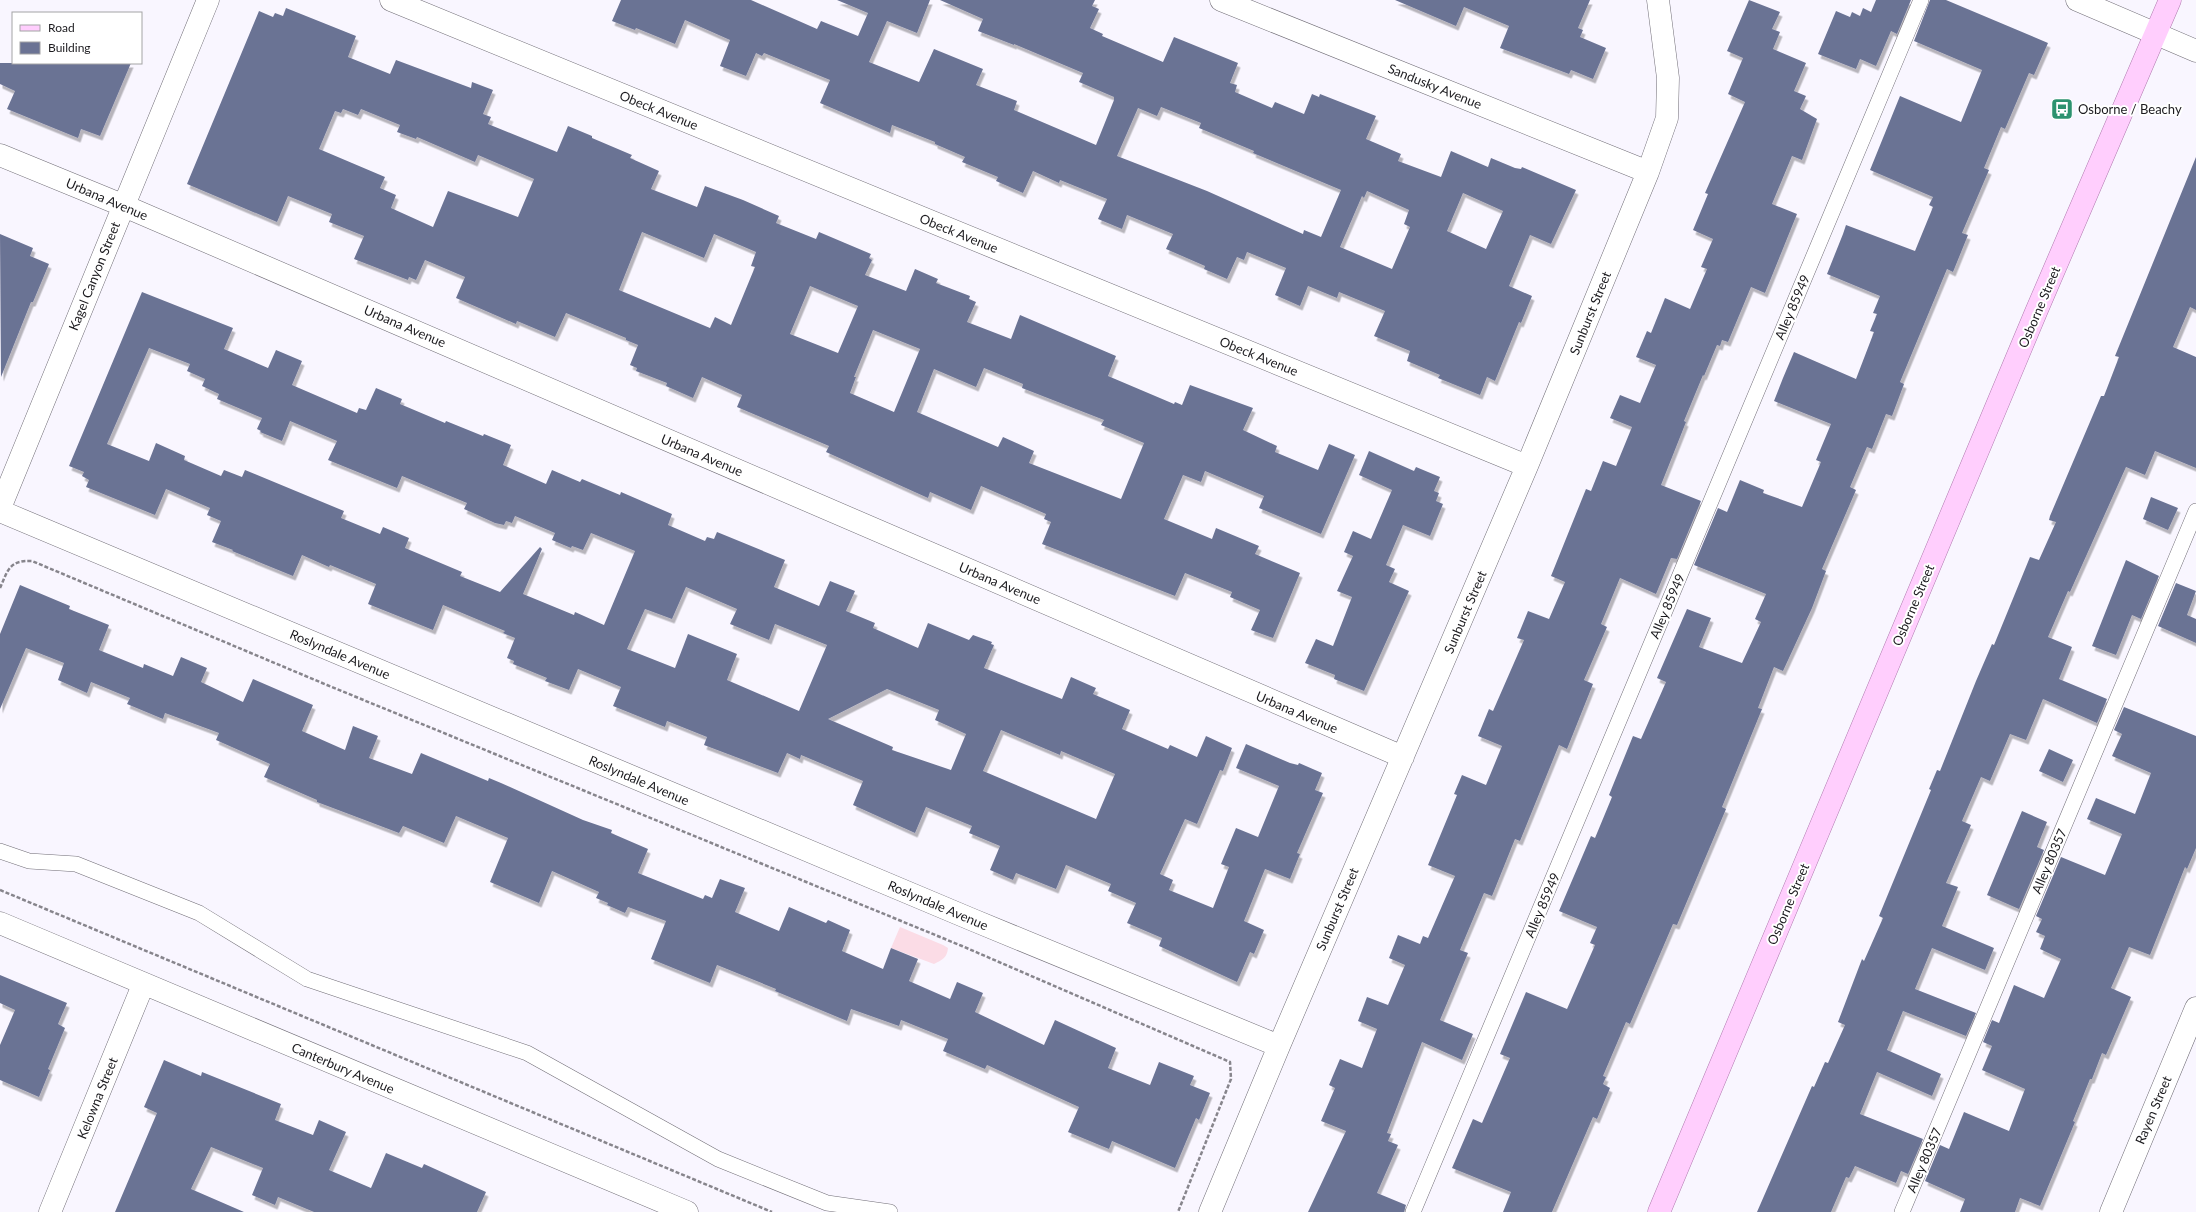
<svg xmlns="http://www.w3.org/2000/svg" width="2196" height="1212" viewBox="0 0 2196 1212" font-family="Lato,sans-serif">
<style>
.green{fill:#fbdce6}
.building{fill:#6b7394;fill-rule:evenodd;filter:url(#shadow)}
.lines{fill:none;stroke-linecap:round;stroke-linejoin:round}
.service-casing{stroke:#716e77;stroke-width:16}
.minor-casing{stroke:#716e77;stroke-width:23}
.tertiary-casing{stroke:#716e77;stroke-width:23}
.primary-casing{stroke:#b07aaf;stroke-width:23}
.path{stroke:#87858c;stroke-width:2.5;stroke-dasharray:4 2;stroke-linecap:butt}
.service{stroke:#fff;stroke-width:15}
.minor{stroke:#fff;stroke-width:22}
.tertiary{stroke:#fff;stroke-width:22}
.primary{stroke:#ffcefd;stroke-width:22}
.labels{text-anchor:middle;stroke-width:4;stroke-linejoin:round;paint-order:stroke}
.street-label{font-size:13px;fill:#1c1b1f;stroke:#fff}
.poi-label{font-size:13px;fill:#1c1b1f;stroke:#fff;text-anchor:start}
</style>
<defs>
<filter id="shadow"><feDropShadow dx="2.5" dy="4.5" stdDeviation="0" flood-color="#0004"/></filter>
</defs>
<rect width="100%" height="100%" fill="#f9f6ff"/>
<path class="green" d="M 900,927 L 943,945 L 948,948 C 947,958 942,960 934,964 L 891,948 Z"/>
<path class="building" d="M 621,0 L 751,0 L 817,29 L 821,21 L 858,36 L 868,13 L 837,0 L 930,0 L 917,33 L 887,21 L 869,62 L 919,82 L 934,49 L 983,69 L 976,85 L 1017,101 L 1014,110 L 1096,145 L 1114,100 L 1114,97 L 1079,82 L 1083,73 L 1014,44 L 1014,45 L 978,31 L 983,19 L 940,0 L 1095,0 L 1092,6 L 1099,9 L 1090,28 L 1103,34 L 1102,36 L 1163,62 L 1174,37 L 1238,63 L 1230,83 L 1237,85 L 1235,92 L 1272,108 L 1275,102 L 1304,114 L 1312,94 L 1319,97 L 1320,94 L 1376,116 L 1366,139 L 1401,154 L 1398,161 L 1441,177 L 1451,151 L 1488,167 L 1491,158 L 1515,168 L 1521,169 L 1522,167 L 1576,190 L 1551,244 L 1530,235 L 1509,286 L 1532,296 L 1521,323 L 1519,322 L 1495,381 L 1487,377 L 1480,395 L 1438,378 L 1440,375 L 1407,361 L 1410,351 L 1374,336 L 1385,311 L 1339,292 L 1337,298 L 1308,286 L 1300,306 L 1275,295 L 1286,268 L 1247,252 L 1244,260 L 1237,257 L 1227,279 L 1204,269 L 1205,266 L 1166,249 L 1173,234 L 1127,215 L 1122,229 L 1098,219 L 1107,199 L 1060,180 L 1059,183 L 1033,171 L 1023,193 L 996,181 L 998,177 L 962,162 L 965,157 L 935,144 L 935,142 L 892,125 L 890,133 L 820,103 L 830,80 L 764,53 L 762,56 L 756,53 L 746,76 L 720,66 L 730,40 L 685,20 L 675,44 L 636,28 L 635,30 L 612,21 ZM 1161,107 L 1201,123 L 1199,128 L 1254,151 L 1253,153 L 1341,190 L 1321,237 L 1304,230 L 1303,234 L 1207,191 L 1117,156 L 1138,108 L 1157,116 ZM 1367,191 L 1409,210 L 1404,224 L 1410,227 L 1392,269 L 1340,247 L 1362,196 L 1364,198 ZM 1463,193 L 1503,211 L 1486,249 L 1447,231 Z
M 1395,0 L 1590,0 L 1578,28 L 1583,30 L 1580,37 L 1606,48 L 1593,79 L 1571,70 L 1569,74 L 1500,48 L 1509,26 L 1464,7 L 1456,26 Z
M 1749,0 L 1780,12 L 1772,29 L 1780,32 L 1773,49 L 1806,63 L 1794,91 L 1806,96 L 1800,109 L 1817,119 L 1802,160 L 1792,156 L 1772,204 L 1797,214 L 1765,293 L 1751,287 L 1728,342 L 1722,340 L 1720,346 L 1717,345 L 1704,376 L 1703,375 L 1684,421 L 1686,422 L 1661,485 L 1701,501 L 1677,559 L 1671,558 L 1656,594 L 1620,578 L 1601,624 L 1607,627 L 1584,680 L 1593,684 L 1567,749 L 1559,745 L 1520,841 L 1515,839 L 1492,896 L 1484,893 L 1460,950 L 1468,953 L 1440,1020 L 1473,1034 L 1462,1060 L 1422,1042 L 1387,1133 L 1391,1134 L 1388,1141 L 1398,1145 L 1377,1193 L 1406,1205 L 1404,1212 L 1308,1212 L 1346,1131 L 1321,1121 L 1335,1088 L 1329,1085 L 1340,1059 L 1362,1068 L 1377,1029 L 1358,1021 L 1367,997 L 1388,1005 L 1405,965 L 1389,958 L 1398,935 L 1420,944 L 1423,936 L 1428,938 L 1455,876 L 1428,865 L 1457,795 L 1454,794 L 1462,775 L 1486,785 L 1502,746 L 1478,736 L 1489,709 L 1493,711 L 1524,640 L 1517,638 L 1528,611 L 1549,619 L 1565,582 L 1551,576 L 1586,489 L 1591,491 L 1603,461 L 1616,466 L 1632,427 L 1610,418 L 1620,395 L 1640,403 L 1656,365 L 1636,357 L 1647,331 L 1651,333 L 1665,298 L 1690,309 L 1707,269 L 1701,267 L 1713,239 L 1693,230 L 1708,194 L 1705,193 L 1745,102 L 1728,94 L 1743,58 L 1727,51 Z
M 1876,0 L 1911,0 L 1897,34 L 1891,31 L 1876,66 L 1860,59 L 1856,69 L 1818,54 L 1836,11 L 1850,17 L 1852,12 L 1860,16 L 1863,8 L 1871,12 Z
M 1930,0 L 1946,0 L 2048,43 L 2034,75 L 2029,73 L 2005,129 L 2001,127 L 1984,168 L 1989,170 L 1962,233 L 1968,235 L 1953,272 L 1947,269 L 1900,382 L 1904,384 L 1892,416 L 1886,414 L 1872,449 L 1867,447 L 1850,487 L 1856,490 L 1822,569 L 1826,571 L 1812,608 L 1783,671 L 1774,667 L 1758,708 L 1762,709 L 1722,807 L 1726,809 L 1677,925 L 1673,924 L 1630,1024 L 1626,1022 L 1603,1076 L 1606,1077 L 1603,1084 L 1610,1088 L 1597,1119 L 1593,1117 L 1552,1212 L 1503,1212 L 1511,1192 L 1452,1168 L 1473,1119 L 1482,1123 L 1510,1058 L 1500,1054 L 1526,992 L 1567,1009 L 1595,945 L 1590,943 L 1597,927 L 1559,911 L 1591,836 L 1595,838 L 1612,797 L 1609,795 L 1633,736 L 1641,739 L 1666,682 L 1657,678 L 1687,609 L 1711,618 L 1699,647 L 1742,663 L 1761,622 L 1755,619 L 1766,594 L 1694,565 L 1718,508 L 1727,512 L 1740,480 L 1764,490 L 1763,493 L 1802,507 L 1821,462 L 1816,460 L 1831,424 L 1774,401 L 1783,378 L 1794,352 L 1856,379 L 1874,332 L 1870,331 L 1877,314 L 1873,313 L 1880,296 L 1827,274 L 1843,234 L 1846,225 L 1915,251 L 1933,207 L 1929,205 L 1933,197 L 1870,170 L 1900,96 L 1961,122 L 1982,70 L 1914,41 Z
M 286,8 L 356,36 L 348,57 L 390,74 L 396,60 L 471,88 L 472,82 L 493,90 L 483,114 L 491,117 L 488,124 L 557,152 L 568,126 L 592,136 L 592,138 L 632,155 L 630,158 L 659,171 L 651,189 L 697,207 L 705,186 L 743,200 L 779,216 L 776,223 L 816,239 L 819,232 L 871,254 L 869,258 L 872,260 L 865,275 L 906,291 L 915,269 L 938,279 L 936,283 L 970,296 L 969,299 L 976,302 L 967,322 L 1011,339 L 1020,315 L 1116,356 L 1108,376 L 1174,404 L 1175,402 L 1182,405 L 1190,385 L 1253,408 L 1243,430 L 1277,446 L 1275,452 L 1318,470 L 1329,444 L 1355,455 L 1321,534 L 1259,508 L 1264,496 L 1205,471 L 1201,482 L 1183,475 L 1164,519 L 1212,539 L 1216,528 L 1259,546 L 1255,554 L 1300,573 L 1273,638 L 1251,630 L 1260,610 L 1230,597 L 1232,592 L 1185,573 L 1175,596 L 1042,544 L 1051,522 L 1044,519 L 1046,514 L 981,486 L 971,510 L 930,492 L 928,498 L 826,452 L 829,446 L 737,407 L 742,395 L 702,377 L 693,398 L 666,386 L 667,383 L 636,371 L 637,368 L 630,365 L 638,345 L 626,340 L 626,338 L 566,313 L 555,337 L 517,321 L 516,324 L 456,298 L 465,277 L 425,260 L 416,280 L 409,277 L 408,280 L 354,259 L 364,236 L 329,222 L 332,214 L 288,196 L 277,222 L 187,184 L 259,11 L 273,17 L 275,13 L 283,16 ZM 343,109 L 358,115 L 361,109 L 400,125 L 397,132 L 416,139 L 417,137 L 475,162 L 478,155 L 534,179 L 518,217 L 448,191 L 433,227 L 391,208 L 396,195 L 380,188 L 385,177 L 319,149 L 335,111 L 341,113 ZM 642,232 L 704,258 L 714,234 L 756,252 L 751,266 L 755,267 L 731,325 L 715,317 L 710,328 L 619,290 ZM 810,286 L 858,306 L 838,353 L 790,334 ZM 873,330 L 920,349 L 894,412 L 850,393 L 856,377 L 854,377 ZM 984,368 L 1023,384 L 1022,388 L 1104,420 L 1101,425 L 1144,443 L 1121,499 L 1029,463 L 1034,451 L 1003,437 L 998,447 L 917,412 L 934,369 L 976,387 Z
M 0,63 L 131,63 L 100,136 L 81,129 L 78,138 L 7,109 L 15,91 L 0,84 Z
M 2196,157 L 2196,310 L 2190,307 L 2173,347 L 2196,357 L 2196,468 L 2155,451 L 2145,475 L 2126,467 L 2070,592 L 2068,591 L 2048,637 L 2072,647 L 2059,679 L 2107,699 L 2097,723 L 2043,699 L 2026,740 L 2010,734 L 1990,781 L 1981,777 L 1962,821 L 1971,825 L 1946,883 L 1958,887 L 1942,926 L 1994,948 L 1985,970 L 1932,948 L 1915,989 L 1976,1013 L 1966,1036 L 1903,1011 L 1887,1050 L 1941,1074 L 1932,1096 L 1877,1072 L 1860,1114 L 1923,1139 L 1908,1174 L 1901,1171 L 1896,1183 L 1855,1166 L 1849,1178 L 1846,1177 L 1831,1212 L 1757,1212 L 1812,1086 L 1814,1087 L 1825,1062 L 1828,1063 L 1845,1025 L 1838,1022 L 1862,959 L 1864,961 L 1883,918 L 1879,916 L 1931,790 L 1929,789 L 1937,770 L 1940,771 L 1976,681 L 1992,644 L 1994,645 L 2030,557 L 2039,560 L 2056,522 L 2049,520 L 2050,516 L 2101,396 L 2104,396 L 2119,357 L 2115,356 Z
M 0,234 L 33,248 L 30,256 L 49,264 L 33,302 L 31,302 L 1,377 Z
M 142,292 L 233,328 L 224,349 L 268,368 L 276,350 L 302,361 L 292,385 L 357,413 L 359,408 L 366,410 L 376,388 L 402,399 L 400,404 L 445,423 L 446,421 L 483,436 L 484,434 L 511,445 L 503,465 L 546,484 L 552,470 L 580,482 L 582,479 L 620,495 L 621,492 L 672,514 L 668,525 L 705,541 L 707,537 L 714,539 L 717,532 L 785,560 L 774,587 L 819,606 L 830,581 L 855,591 L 846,611 L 875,623 L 873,628 L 918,648 L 928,623 L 969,640 L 973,635 L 992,642 L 991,644 L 994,645 L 984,668 L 1062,699 L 1071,677 L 1096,688 L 1093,694 L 1130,710 L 1122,729 L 1168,749 L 1170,745 L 1197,757 L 1206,736 L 1232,748 L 1223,771 L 1220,770 L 1197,824 L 1185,819 L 1160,874 L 1173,880 L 1169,890 L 1213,908 L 1229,867 L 1221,864 L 1236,828 L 1258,837 L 1279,786 L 1236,768 L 1246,744 L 1290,763 L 1298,765 L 1299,763 L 1322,773 L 1315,790 L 1323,793 L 1297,853 L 1300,854 L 1290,879 L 1265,869 L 1244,921 L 1264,930 L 1254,954 L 1250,952 L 1237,982 L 1159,946 L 1162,938 L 1127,923 L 1136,903 L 1108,891 L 1111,884 L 1066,865 L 1056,889 L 1016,873 L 1013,880 L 990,870 L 1000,846 L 969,833 L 972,826 L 926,807 L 915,833 L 853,805 L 863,781 L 801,755 L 800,759 L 787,753 L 778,773 L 704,745 L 707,737 L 667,721 L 665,727 L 613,706 L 621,687 L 578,669 L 569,690 L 545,681 L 547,678 L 513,664 L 514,661 L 507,658 L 515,638 L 503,633 L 505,631 L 443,605 L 433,630 L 368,604 L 376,584 L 330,565 L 329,567 L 302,555 L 293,576 L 232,551 L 233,550 L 212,542 L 221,521 L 207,515 L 210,508 L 166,489 L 155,515 L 86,487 L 89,480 L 82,476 L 84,472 L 69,466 ZM 149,348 L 190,364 L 187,371 L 205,379 L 202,386 L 219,394 L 217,399 L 262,418 L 257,429 L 261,431 L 260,432 L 282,441 L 290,421 L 337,441 L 328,460 L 397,488 L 402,476 L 467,503 L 464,509 L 495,523 L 504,525 L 506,521 L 512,523 L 515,516 L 555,533 L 552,540 L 571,548 L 572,546 L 583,550 L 591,533 L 635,551 L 604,625 L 575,612 L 574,615 L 523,594 L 542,549 L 540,547 L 500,592 L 460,576 L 462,572 L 405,548 L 409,538 L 383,527 L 380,534 L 341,518 L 344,511 L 245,470 L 242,477 L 224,470 L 221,476 L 184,460 L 185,456 L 156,443 L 149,461 L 107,444 ZM 686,587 L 737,609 L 730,624 L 769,640 L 775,624 L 827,645 L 799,711 L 727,680 L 737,654 L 688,634 L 675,668 L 627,649 L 645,609 L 672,619 ZM 887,689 L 939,710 L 935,720 L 966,734 L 951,770 L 892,750 L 893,747 L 828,719 ZM 1001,730 L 1060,755 L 1061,751 L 1115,774 L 1096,819 L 983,771 Z
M 1369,451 L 1414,471 L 1416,467 L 1440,477 L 1434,491 L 1439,493 L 1436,501 L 1443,504 L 1430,536 L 1403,525 L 1386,565 L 1395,569 L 1389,582 L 1409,591 L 1364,691 L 1334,679 L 1335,675 L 1305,663 L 1316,639 L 1333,646 L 1352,597 L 1337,591 L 1353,556 L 1344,552 L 1353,531 L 1371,539 L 1392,490 L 1359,475 Z
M 2151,497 L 2178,508 L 2168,530 L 2143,519 Z
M 2126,560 L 2159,576 L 2141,619 L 2132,615 L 2116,655 L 2092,646 Z
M 2176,583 L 2196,591 L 2187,615 L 2196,619 L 2196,643 L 2158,626 Z
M 20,585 L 70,606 L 69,609 L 109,625 L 99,650 L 143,668 L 144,664 L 173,676 L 181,657 L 207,668 L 201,682 L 243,702 L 253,679 L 313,705 L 302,731 L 345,750 L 353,726 L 378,736 L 369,758 L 412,774 L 421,753 L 488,781 L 489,778 L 501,783 L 583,820 L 612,830 L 611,833 L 648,849 L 638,873 L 703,899 L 705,895 L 712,898 L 720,879 L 745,888 L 735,912 L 779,931 L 789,907 L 826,923 L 828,920 L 850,930 L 842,951 L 883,969 L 891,948 L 918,959 L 909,981 L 950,999 L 957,982 L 983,993 L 975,1012 L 1044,1045 L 1055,1020 L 1116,1048 L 1108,1068 L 1150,1085 L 1159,1062 L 1194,1076 L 1190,1085 L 1210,1093 L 1199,1120 L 1196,1118 L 1175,1168 L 1112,1141 L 1109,1149 L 1068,1132 L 1079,1107 L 987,1065 L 985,1069 L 943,1051 L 948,1039 L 901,1020 L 899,1026 L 851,1009 L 847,1021 L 775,991 L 776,989 L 717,965 L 710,983 L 651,959 L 666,921 L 628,907 L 625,913 L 607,905 L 608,903 L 596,898 L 599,892 L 552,871 L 539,903 L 490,882 L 508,838 L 456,816 L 444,843 L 403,826 L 399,833 L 317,802 L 317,800 L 264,777 L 270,764 L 216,740 L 219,733 L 165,713 L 163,719 L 127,704 L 130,698 L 91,682 L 87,693 L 58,680 L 64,663 L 26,648 L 0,709 L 0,634 Z
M 2124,707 L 2196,736 L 2196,848 L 2187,869 L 2185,867 L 2150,955 L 2129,947 L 2111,988 L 2131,997 L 2106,1055 L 2102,1053 L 2092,1079 L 2090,1079 L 2073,1121 L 2075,1122 L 2040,1206 L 2020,1198 L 2015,1212 L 1960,1212 L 1965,1199 L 1925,1181 L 1940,1145 L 1949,1149 L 1964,1112 L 2009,1131 L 2025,1089 L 1982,1070 L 1992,1046 L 1983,1042 L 1992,1020 L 1999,1023 L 2014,985 L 2044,998 L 2061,959 L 2040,949 L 2045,936 L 2036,932 L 2042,919 L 2036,916 L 2061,857 L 2105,875 L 2122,834 L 2087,819 L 2096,798 L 2135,814 L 2151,773 L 2112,756 L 2122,734 L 2114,730 Z
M 2049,749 L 2073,760 L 2063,782 L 2039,771 Z
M 2022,811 L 2047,822 L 2037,847 L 2044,850 L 2019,909 L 1987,895 Z
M 0,975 L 67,1003 L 58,1024 L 65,1028 L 48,1069 L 50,1070 L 39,1097 L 0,1080 L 0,1045 L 15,1010 L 0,1003 Z
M 164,1060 L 201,1076 L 202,1072 L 281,1104 L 275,1120 L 313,1135 L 319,1120 L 346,1132 L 329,1170 L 371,1188 L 386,1153 L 422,1168 L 424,1164 L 486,1192 L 477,1212 L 314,1212 L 278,1197 L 275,1205 L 252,1195 L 263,1168 L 211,1147 L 191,1189 L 244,1212 L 115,1212 L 157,1113 L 144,1107 Z"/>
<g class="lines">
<g class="service-casing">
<path id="service" d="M 0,851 L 29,861 L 76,864 L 199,913 L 307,979 L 527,1053 L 718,1159 L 827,1203 L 890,1212
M 1413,1212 L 1921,0
M 1902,1212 L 2196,511"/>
</g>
<g class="minor-casing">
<path id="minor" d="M 391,0 L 1527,466
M 1221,0 L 1648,172
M 0,155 L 122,205 L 1403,757
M 0,508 L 208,0
M 0,511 L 973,920 L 1279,1046
M 0,923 L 687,1212
M 50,1212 L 143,985
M 1210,1212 L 1279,1046 L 1527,466 L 1648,172 L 1667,118 L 1668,78 L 1658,0
M 2111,1212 L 2196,1008"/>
</g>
<g class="tertiary-casing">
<path id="tertiary" d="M 2077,0 L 2196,51"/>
</g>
<g class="primary-casing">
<path id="primary" d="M 1659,1212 L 2036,312 L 2170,0"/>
</g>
<path class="path" d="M 0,588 C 8,570 9,560 32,561 L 327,685 L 962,946 L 1230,1062 L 1231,1079 L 1178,1212
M 0,890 L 772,1212"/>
<use href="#service" class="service"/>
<use href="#minor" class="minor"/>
<use href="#tertiary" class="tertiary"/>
<use href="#primary" class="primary"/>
</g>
<defs>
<g id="bus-square" transform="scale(1.15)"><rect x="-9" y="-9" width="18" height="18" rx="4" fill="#2c926f" stroke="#fff"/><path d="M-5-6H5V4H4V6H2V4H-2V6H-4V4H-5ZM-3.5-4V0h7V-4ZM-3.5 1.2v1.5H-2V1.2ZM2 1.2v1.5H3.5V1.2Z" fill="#fff"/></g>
</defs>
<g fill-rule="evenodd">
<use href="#bus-square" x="2062" y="109"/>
</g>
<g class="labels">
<g class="street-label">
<text transform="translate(1435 86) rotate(22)" y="5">Sandusky Avenue</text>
<text transform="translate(659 110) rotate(22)" y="5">Obeck Avenue</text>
<text transform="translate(107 199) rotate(23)" y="5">Urbana Avenue</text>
<text transform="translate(959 233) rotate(22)" y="5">Obeck Avenue</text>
<text transform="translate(94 276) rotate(-68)" y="5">Kagel Canyon Street</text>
<text transform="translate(1792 307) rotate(-67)" y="5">Alley 85949</text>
<text transform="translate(2039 307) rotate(-67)" y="5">Osborne Street</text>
<text transform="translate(1590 313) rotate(-68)" y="5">Sunburst Street</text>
<text transform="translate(405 326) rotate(23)" y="5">Urbana Avenue</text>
<text transform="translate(1259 356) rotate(22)" y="5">Obeck Avenue</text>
<text transform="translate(702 455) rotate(23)" y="5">Urbana Avenue</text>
<text transform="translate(1000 583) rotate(23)" y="5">Urbana Avenue</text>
<text transform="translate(1913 605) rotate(-67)" y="5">Osborne Street</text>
<text transform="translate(1667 606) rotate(-67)" y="5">Alley 85949</text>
<text transform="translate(1465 612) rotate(-67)" y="5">Sunburst Street</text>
<text transform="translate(340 654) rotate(23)" y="5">Roslyndale Avenue</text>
<text transform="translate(1297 712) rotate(23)" y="5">Urbana Avenue</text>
<text transform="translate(639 780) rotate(23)" y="5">Roslyndale Avenue</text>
<text transform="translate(2049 861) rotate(-67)" y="5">Alley 80357</text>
<text transform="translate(1788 904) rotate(-67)" y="5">Osborne Street</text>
<text transform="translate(938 905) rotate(23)" y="5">Roslyndale Avenue</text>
<text transform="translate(1542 905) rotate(-67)" y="5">Alley 85949</text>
<text transform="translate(1337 909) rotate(-67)" y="5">Sunburst Street</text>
<text transform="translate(343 1068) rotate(23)" y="5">Canterbury Avenue</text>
<text transform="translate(97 1098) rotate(-68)" y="5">Kelowna Street</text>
<text transform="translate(2153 1110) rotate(-67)" y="5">Rayen Street</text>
<text transform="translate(1924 1160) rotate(-67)" y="5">Alley 80357</text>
</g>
<g class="poi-label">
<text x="2078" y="114">Osborne / Beachy</text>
</g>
</g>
<rect x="12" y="12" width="130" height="52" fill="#ffffff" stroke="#a4a4a5"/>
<rect x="20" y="25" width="20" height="6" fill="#ffcefd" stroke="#a4a4a5"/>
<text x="48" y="32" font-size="12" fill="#1c1b1f">Road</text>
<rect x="20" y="42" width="20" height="12" fill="#6b7394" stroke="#a4a4a5"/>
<text x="48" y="52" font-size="12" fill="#1c1b1f">Building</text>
</svg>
